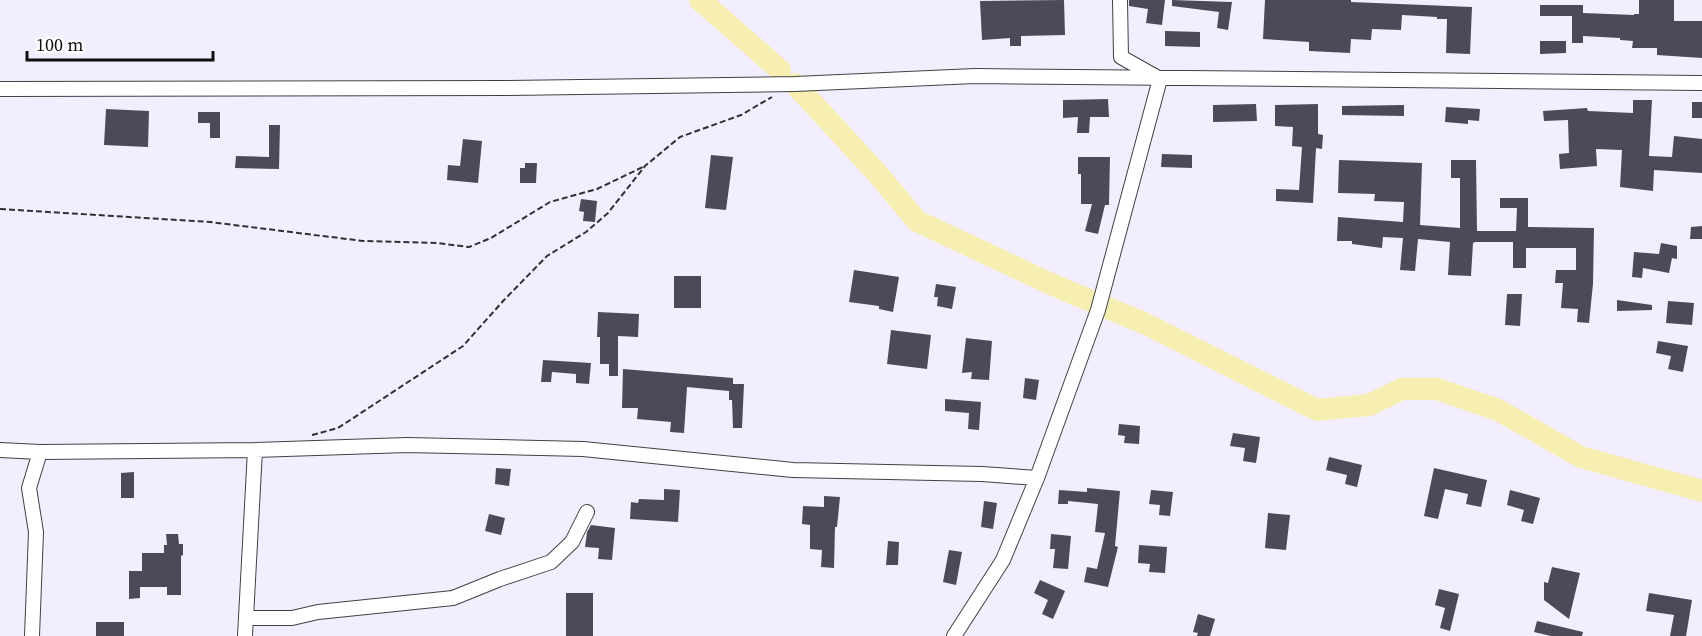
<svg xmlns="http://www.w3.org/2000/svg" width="1702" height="636" viewBox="0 0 1702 636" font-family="'Source Serif 4',serif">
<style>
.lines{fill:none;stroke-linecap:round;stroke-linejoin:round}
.river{stroke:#f7eeb2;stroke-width:22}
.building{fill:#4a4b56}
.minor-casing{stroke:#414141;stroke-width:16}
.path{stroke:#303030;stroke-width:2;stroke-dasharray:6 3;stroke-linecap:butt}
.minor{stroke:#fff;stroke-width:14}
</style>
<rect width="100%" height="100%" fill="#f3eeff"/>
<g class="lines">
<path class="river" d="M 700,0 L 780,70
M 795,84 L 876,172 L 917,221 L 1051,284 L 1146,324 L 1317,410 L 1369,405 L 1402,389 L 1437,389 L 1498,410 L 1581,457 L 1702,491"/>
</g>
<path class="building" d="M 1064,0 L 1065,35 L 1021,36 L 1021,46 L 1010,46 L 1010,38 L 982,40 L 980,1 Z
M 1129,0 L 1165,0 L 1162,25 L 1146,23 L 1148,9 L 1129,6 Z
M 1172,0 L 1232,2 L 1228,30 L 1217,28 L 1219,12 L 1172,6 Z
M 1265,0 L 1351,0 L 1351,2 L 1472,7 L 1470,54 L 1446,53 L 1447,19 L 1437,19 L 1437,17 L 1402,15 L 1401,30 L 1372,29 L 1371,40 L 1351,39 L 1350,53 L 1309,51 L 1309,42 L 1263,39 Z
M 1639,0 L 1674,0 L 1674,21 L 1702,21 L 1702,58 L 1657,55 L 1657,48 L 1632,48 L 1633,41 L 1620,40 L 1620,38 L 1583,36 L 1583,43 L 1572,43 L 1572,16 L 1540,16 L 1540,5 L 1583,5 L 1583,13 L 1634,15 L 1634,14 L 1639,14 Z
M 1165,31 L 1200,32 L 1200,47 L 1165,46 Z
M 1540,41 L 1566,41 L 1566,53 L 1540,54 Z
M 1108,99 L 1109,117 L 1090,117 L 1089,133 L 1077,133 L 1078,117 L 1063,118 L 1063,100 Z
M 1633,100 L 1652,100 L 1649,156 L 1672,157 L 1674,136 L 1702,139 L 1702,173 L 1654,170 L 1653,191 L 1620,187 L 1622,150 L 1596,149 L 1597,166 L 1560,169 L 1559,154 L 1569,153 L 1568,120 L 1544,121 L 1543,111 L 1587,108 L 1588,111 L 1633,113 Z
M 1692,102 L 1702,102 L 1702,118 L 1692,118 Z
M 1256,104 L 1257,121 L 1213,122 L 1213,105 Z
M 1318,104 L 1318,134 L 1323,135 L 1322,149 L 1316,148 L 1313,203 L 1276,201 L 1276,189 L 1299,190 L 1302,147 L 1292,146 L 1293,127 L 1275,126 L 1275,105 Z
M 1404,105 L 1404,116 L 1342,115 L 1342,106 Z
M 1446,107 L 1480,109 L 1479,121 L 1468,120 L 1468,124 L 1445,122 Z
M 106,109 L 149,111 L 148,147 L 104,145 Z
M 198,112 L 220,112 L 220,138 L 210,138 L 210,123 L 198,123 Z
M 269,125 L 280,125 L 279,169 L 235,168 L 236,156 L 269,157 Z
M 463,139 L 482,141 L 478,183 L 447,180 L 448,165 L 460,166 Z
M 1162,154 L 1192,155 L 1192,168 L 1161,167 Z
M 711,155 L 733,157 L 726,210 L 705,208 Z
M 1078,157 L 1110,157 L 1109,205 L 1105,205 L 1098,234 L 1085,231 L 1092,204 L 1081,204 L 1081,174 L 1078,174 Z
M 1339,160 L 1422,163 L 1420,225 L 1460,228 L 1460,178 L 1451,178 L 1451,160 L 1476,160 L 1477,231 L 1516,231 L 1517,208 L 1500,208 L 1500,198 L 1528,198 L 1528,227 L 1594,228 L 1593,284 L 1589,323 L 1577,322 L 1578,309 L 1561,308 L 1563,283 L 1555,283 L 1556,270 L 1576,270 L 1576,248 L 1526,248 L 1526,268 L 1513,268 L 1513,242 L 1475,242 L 1473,243 L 1471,276 L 1448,275 L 1450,242 L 1418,239 L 1415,271 L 1400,270 L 1403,238 L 1383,237 L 1382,248 L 1352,244 L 1352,241 L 1337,241 L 1338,217 L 1403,222 L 1404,202 L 1374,201 L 1375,194 L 1338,193 Z
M 525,163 L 537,163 L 536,183 L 520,183 L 520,168 L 525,168 Z
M 581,199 L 597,201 L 595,222 L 583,221 L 584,212 L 579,211 Z
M 1702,226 L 1702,239 L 1690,239 L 1691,227 Z
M 1661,243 L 1677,246 L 1677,259 L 1672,258 L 1669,273 L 1643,268 L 1642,278 L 1632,277 L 1634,252 L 1659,254 Z
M 854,270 L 899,277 L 893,312 L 879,309 L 879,306 L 849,302 Z
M 674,276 L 701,276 L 701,308 L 674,308 Z
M 936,284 L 956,287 L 952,309 L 937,306 L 938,297 L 934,297 Z
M 1507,294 L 1522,294 L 1520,326 L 1505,325 Z
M 1617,300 L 1652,305 L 1652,310 L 1617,311 Z
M 1668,301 L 1694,303 L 1692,325 L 1666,323 Z
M 598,312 L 639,314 L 638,337 L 618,336 L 618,376 L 609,376 L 609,364 L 600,364 L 600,337 L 597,337 Z
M 891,330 L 931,335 L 927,369 L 887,364 Z
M 966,338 L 992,341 L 989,380 L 971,379 L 972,372 L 962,373 Z
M 1658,341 L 1688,346 L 1683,372 L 1668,369 L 1671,356 L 1656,353 Z
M 543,360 L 591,363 L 589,384 L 576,383 L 576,374 L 552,372 L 551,382 L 541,382 Z
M 623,369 L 733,378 L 733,384 L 744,384 L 742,428 L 733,428 L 732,400 L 729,400 L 729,391 L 687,387 L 684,433 L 670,432 L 671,422 L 637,419 L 638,408 L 622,408 Z
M 1025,378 L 1039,380 L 1036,400 L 1023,398 Z
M 945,399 L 981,402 L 979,430 L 968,429 L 969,413 L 945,411 Z
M 1119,424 L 1140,426 L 1139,444 L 1124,443 L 1125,436 L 1118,435 Z
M 1233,433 L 1260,437 L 1256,463 L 1243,461 L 1245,448 L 1230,446 Z
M 1329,457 L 1362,465 L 1357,487 L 1345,484 L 1347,475 L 1326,470 Z
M 496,468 L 511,469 L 509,486 L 495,484 Z
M 1434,468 L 1487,480 L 1481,507 L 1466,504 L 1468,494 L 1445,489 L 1438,519 L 1424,516 Z
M 134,472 L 134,498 L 121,498 L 121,473 Z
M 1087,488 L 1120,491 L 1115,546 L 1118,547 L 1108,587 L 1084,582 L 1087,567 L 1097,569 L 1105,533 L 1095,532 L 1098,504 L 1068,501 L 1068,504 L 1058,504 L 1059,490 L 1087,492 Z
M 664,489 L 680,490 L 678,522 L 630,519 L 631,502 L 638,503 L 639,499 L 664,500 Z
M 1151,490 L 1173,492 L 1170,516 L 1159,515 L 1160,505 L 1149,504 Z
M 1510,490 L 1540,498 L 1533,524 L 1521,521 L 1524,510 L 1507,505 Z
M 824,496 L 840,497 L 837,527 L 835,527 L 834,568 L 821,567 L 822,550 L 810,549 L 810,525 L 802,524 L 803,506 L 824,507 Z
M 984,501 L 997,503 L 993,529 L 981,527 Z
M 1268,513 L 1290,515 L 1286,550 L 1265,548 Z
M 489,514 L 505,518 L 501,535 L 485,531 Z
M 591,525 L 615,528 L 612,560 L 598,559 L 599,548 L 585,547 L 587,532 Z
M 166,534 L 178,534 L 179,544 L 183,544 L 183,555 L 181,556 L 181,595 L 167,595 L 167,587 L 140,587 L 140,598 L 129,599 L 129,571 L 142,571 L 142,553 L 164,553 L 164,545 L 167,545 Z
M 1051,534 L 1071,536 L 1068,569 L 1053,568 L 1055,549 L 1050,549 Z
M 888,541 L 899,542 L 898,565 L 886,565 Z
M 1139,545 L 1167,547 L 1165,573 L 1149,572 L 1150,564 L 1138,563 Z
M 949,550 L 962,552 L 956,585 L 943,582 Z
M 1552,567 L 1580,573 L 1569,619 L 1544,600 L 1544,582 L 1548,583 Z
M 1040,580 L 1065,591 L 1053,619 L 1042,614 L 1048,600 L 1034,593 Z
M 1439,589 L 1459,594 L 1450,631 L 1440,628 L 1445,608 L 1435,605 Z
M 566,593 L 593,593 L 593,636 L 566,636 Z
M 1649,593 L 1692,600 L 1686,636 L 1670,636 L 1674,615 L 1646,611 Z
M 1198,614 L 1215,619 L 1210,636 L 1197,636 L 1198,633 L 1193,632 Z
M 1537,621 L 1583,632 L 1582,636 L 1551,636 L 1534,632 Z
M 96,622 L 124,622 L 124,636 L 96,636 Z"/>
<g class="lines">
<g class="minor-casing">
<path id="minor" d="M 0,89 L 506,88 L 795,84 L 975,76 L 1702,83
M 0,450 L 40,452 L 255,450 L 407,445 L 583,449 L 793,470 L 982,474 L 1037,478
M 246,618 L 292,618 L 318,612 L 453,598 L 500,579 L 551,562 L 572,542 L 587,512
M 32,636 L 36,532 L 29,488 L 40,452
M 245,636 L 255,450
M 954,636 L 1003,560 L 1037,478 L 1098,310 L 1160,79 L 1121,57 L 1120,0"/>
</g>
<path class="path" d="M 0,209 L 210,222 L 363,241 L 437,243 L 469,247 L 491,238 L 550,202 L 597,189 L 645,166
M 312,435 L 338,428 L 463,346 L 504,300 L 547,256 L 586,232 L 608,213 L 645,166 L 680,137 L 741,115 L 772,97"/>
<use href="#minor" class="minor"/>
</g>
<path d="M27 51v9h186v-9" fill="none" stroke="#0e0e0e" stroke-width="3"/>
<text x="36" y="51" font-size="18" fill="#0e0e0e" stroke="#ffffff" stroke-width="4.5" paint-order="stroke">100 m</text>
</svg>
